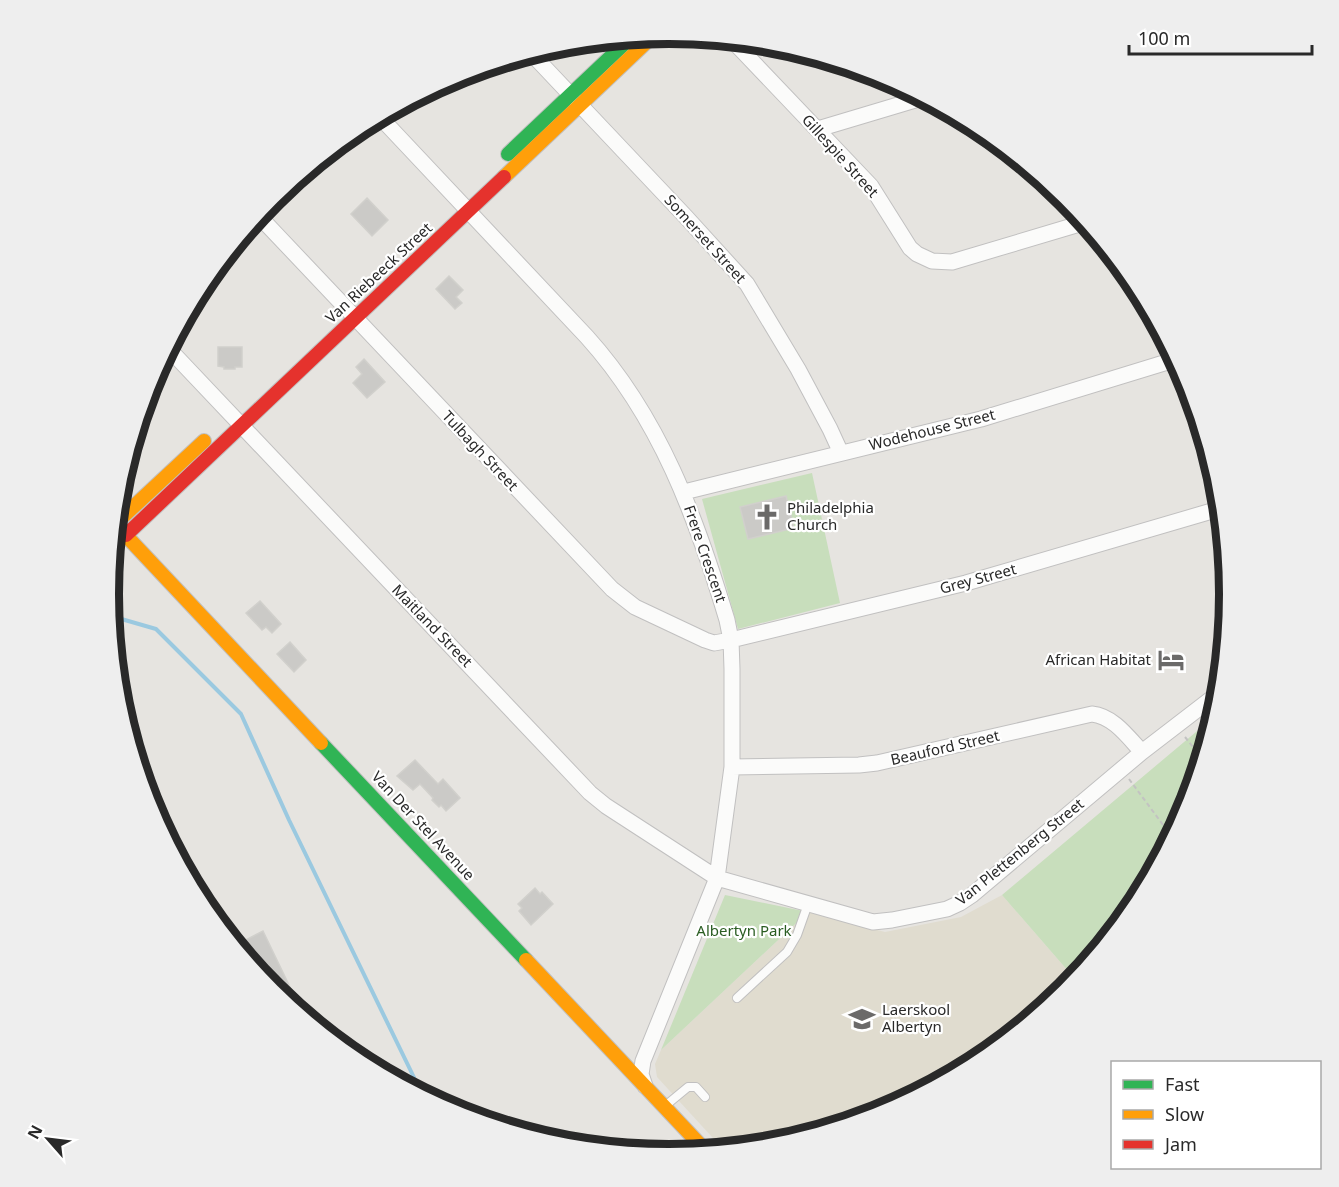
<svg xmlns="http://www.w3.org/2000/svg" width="1339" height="1187" viewBox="0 0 1339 1187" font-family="'Noto Sans',sans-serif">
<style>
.education{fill:#e0dccf}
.green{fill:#c8debc}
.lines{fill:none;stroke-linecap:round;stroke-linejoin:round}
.stream{stroke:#9bc9e0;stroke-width:4}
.building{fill:#cbcac7;stroke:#d1d0cc;stroke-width:1.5}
.lane-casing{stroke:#c1c0c0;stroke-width:10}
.street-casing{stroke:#c1c0c0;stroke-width:17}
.fast-casing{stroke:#c1c0c0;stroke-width:16}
.slow-casing{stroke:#c1c0c0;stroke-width:16}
.jam-casing{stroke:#c1c0c0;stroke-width:16}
.path{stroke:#c3c3c2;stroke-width:2;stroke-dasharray:4.5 3;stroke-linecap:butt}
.lane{stroke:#fbfbfa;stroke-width:8}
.street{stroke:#fbfbfa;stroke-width:15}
.fast{stroke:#30b455;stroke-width:14}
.slow{stroke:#ff9f0a;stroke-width:14}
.jam{stroke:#e5322d;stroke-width:14}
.labels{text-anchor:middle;stroke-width:4.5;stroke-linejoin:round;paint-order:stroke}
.street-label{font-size:15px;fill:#292929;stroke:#fff}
.poi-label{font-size:15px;fill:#292929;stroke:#fff;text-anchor:start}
.park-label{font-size:15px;fill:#2a5d22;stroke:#fff}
.rim{fill:none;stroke:#292929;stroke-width:8}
</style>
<rect width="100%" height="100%" fill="#e6e4e0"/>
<path class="education" d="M 1002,895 L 1075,979 L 1067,988 L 978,1061 L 884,1111 L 779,1143 L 723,1149 L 657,1077 L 655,1064 L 661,1050 L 808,912 L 885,932 L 961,917 Z"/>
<path class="green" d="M 812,473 L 840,603 L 738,629 L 702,499 Z
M 1215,716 L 1187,808 L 1135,905 L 1075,979 L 1002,895 Z
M 725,895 L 808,912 L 661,1050 Z"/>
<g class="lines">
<path class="stream" d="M 111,616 L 156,629 L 241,714 L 289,820 L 422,1094"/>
</g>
<path class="building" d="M 367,198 L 388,220 L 372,236 L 351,214 Z
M 449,276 L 463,290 L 456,297 L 462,303 L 455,309 L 436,289 Z
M 218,347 L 242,347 L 242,367 L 235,367 L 235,369 L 224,369 L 224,367 L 218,366 Z
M 364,359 L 385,382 L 367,398 L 353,383 L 362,374 L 356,367 Z
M 786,496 L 794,528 L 748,539 L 740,507 Z
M 260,601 L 281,624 L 272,633 L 266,627 L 262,630 L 246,613 Z
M 290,642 L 306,660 L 294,672 L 277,654 Z
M 415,760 L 438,784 L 443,779 L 460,798 L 446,811 L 441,805 L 439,807 L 432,800 L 433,798 L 420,784 L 413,790 L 397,776 Z
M 535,888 L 540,894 L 542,892 L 553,904 L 531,925 L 519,911 L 522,908 L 518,904 Z
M 263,931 L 303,1014 L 273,990 L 248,959 L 240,943 Z"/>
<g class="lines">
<g class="lane-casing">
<path id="lane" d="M 737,998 L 787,952 L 797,935 L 808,904
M 665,1106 L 688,1087 L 696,1087 L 705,1097"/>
</g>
<g class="street-casing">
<path id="street" d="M 731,39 L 871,186 L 910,248 L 917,254 L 932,261 L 952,262 L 1086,222
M 531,53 L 686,217 L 747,284 L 798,369 L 830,429 L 841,453
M 379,116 L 587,337 C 660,418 696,517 727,620 L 731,640 L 732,669 L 732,767 L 717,878 L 643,1061 L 641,1074 L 645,1086
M 818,129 L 925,97
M 258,215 L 612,589 L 635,607 L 705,640 L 714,643 L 731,640 L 966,583 L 1222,508
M 168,348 L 590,793 L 606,806 L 717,878 L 873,922 L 892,920 L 947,909 L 960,903 L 972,895 L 1142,752 L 1220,692
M 684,492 L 981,419 L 1177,359
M 732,767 L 859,765 L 877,763 L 1092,714 C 1113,716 1128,737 1142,752"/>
</g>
<g class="fast-casing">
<path id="fast" d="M 508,154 L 623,45
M 321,743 L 526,960"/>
</g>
<g class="slow-casing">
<path id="slow" d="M 504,177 L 655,34
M 116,523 L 204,441
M 116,525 L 321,743
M 526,960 L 705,1150"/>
</g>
<g class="jam-casing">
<path id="jam" d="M 126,535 L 504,177"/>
</g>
<path class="path" d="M 1185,737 L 1202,758
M 1129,779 L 1172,837"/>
<use href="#lane" class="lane"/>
<use href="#street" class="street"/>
<use href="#fast" class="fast"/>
<use href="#slow" class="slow"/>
<use href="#jam" class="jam"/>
</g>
<defs>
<g id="church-bare" transform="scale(2.07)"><path d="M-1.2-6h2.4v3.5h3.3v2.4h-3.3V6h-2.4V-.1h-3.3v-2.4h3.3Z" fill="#6b6a69" stroke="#fff" stroke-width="2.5" paint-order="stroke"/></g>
<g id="hotel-bare" transform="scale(2.07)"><path d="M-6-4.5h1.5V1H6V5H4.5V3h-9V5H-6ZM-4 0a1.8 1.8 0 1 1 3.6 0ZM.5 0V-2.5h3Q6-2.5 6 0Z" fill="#6b6a69" stroke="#fff" stroke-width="2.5" paint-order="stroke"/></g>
<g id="school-bare" transform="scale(2.07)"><path d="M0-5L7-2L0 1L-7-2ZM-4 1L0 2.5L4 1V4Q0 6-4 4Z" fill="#6b6a69" stroke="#fff" stroke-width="2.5" paint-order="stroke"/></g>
</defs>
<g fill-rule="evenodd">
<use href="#church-bare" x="767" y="517"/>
<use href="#hotel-bare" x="1171" y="660"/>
<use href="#school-bare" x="862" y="1019"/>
</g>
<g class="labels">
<g class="street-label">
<text transform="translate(840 156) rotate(48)" y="5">Gillespie Street</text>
<text transform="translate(705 239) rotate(48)" y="5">Somerset Street</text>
<text transform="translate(379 273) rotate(-43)" y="5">Van Riebeeck Street</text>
<text transform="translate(932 430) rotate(-14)" y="5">Wodehouse Street</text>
<text transform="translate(480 451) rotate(47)" y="5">Tulbagh Street</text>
<text transform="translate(705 554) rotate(71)" y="5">Frere Crescent</text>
<text transform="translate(978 579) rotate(-15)" y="5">Grey Street</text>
<text transform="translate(432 626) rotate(46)" y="5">Maitland Street</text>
<text transform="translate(945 748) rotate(-13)" y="5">Beauford Street</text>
<text transform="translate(423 826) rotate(47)" y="5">Van Der Stel Avenue</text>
<text transform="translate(1020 852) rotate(-39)" y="5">Van Plettenberg Street</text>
</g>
<g class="poi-label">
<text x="787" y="513">Philadelphia<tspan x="787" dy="17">Church</tspan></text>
<text x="1151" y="665" text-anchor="end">African Habitat</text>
<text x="882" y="1015">Laerskool<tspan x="882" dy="17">Albertyn</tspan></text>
</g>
<g class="park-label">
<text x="744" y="936">Albertyn Park</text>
</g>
</g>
<path d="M0 0H1339V1187H0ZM119 594a550 550 0 1 1 1100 0a550 550 0 1 1-1100 0Z" fill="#eee" fill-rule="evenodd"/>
<path class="rim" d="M119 594a550 550 0 1 1 1100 0a550 550 0 1 1-1100 0Z"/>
<rect x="1111" y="1061" width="210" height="108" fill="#ffffff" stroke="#a9a9a9" stroke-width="1.5"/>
<rect x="1123" y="1080" width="30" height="9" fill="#30b455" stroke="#a9a9a9" stroke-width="1.5"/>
<text x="1165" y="1091" font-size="18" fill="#292929">Fast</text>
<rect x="1123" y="1110" width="30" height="9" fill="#ff9f0a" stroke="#a9a9a9" stroke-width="1.5"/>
<text x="1165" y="1121" font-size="18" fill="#292929">Slow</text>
<rect x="1123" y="1140" width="30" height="9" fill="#e5322d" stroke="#a9a9a9" stroke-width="1.5"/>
<text x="1165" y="1151" font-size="18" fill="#292929">Jam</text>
<g transform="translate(48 1139) rotate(298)" stroke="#ffffff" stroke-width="4.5" paint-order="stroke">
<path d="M0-4.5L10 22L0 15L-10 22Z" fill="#292929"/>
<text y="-9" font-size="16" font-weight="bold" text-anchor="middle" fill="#292929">N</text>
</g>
<path d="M1129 45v9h183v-9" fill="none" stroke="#292929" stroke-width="3"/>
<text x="1138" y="45" font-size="18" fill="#292929" stroke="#ffffff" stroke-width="4.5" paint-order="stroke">100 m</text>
</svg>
